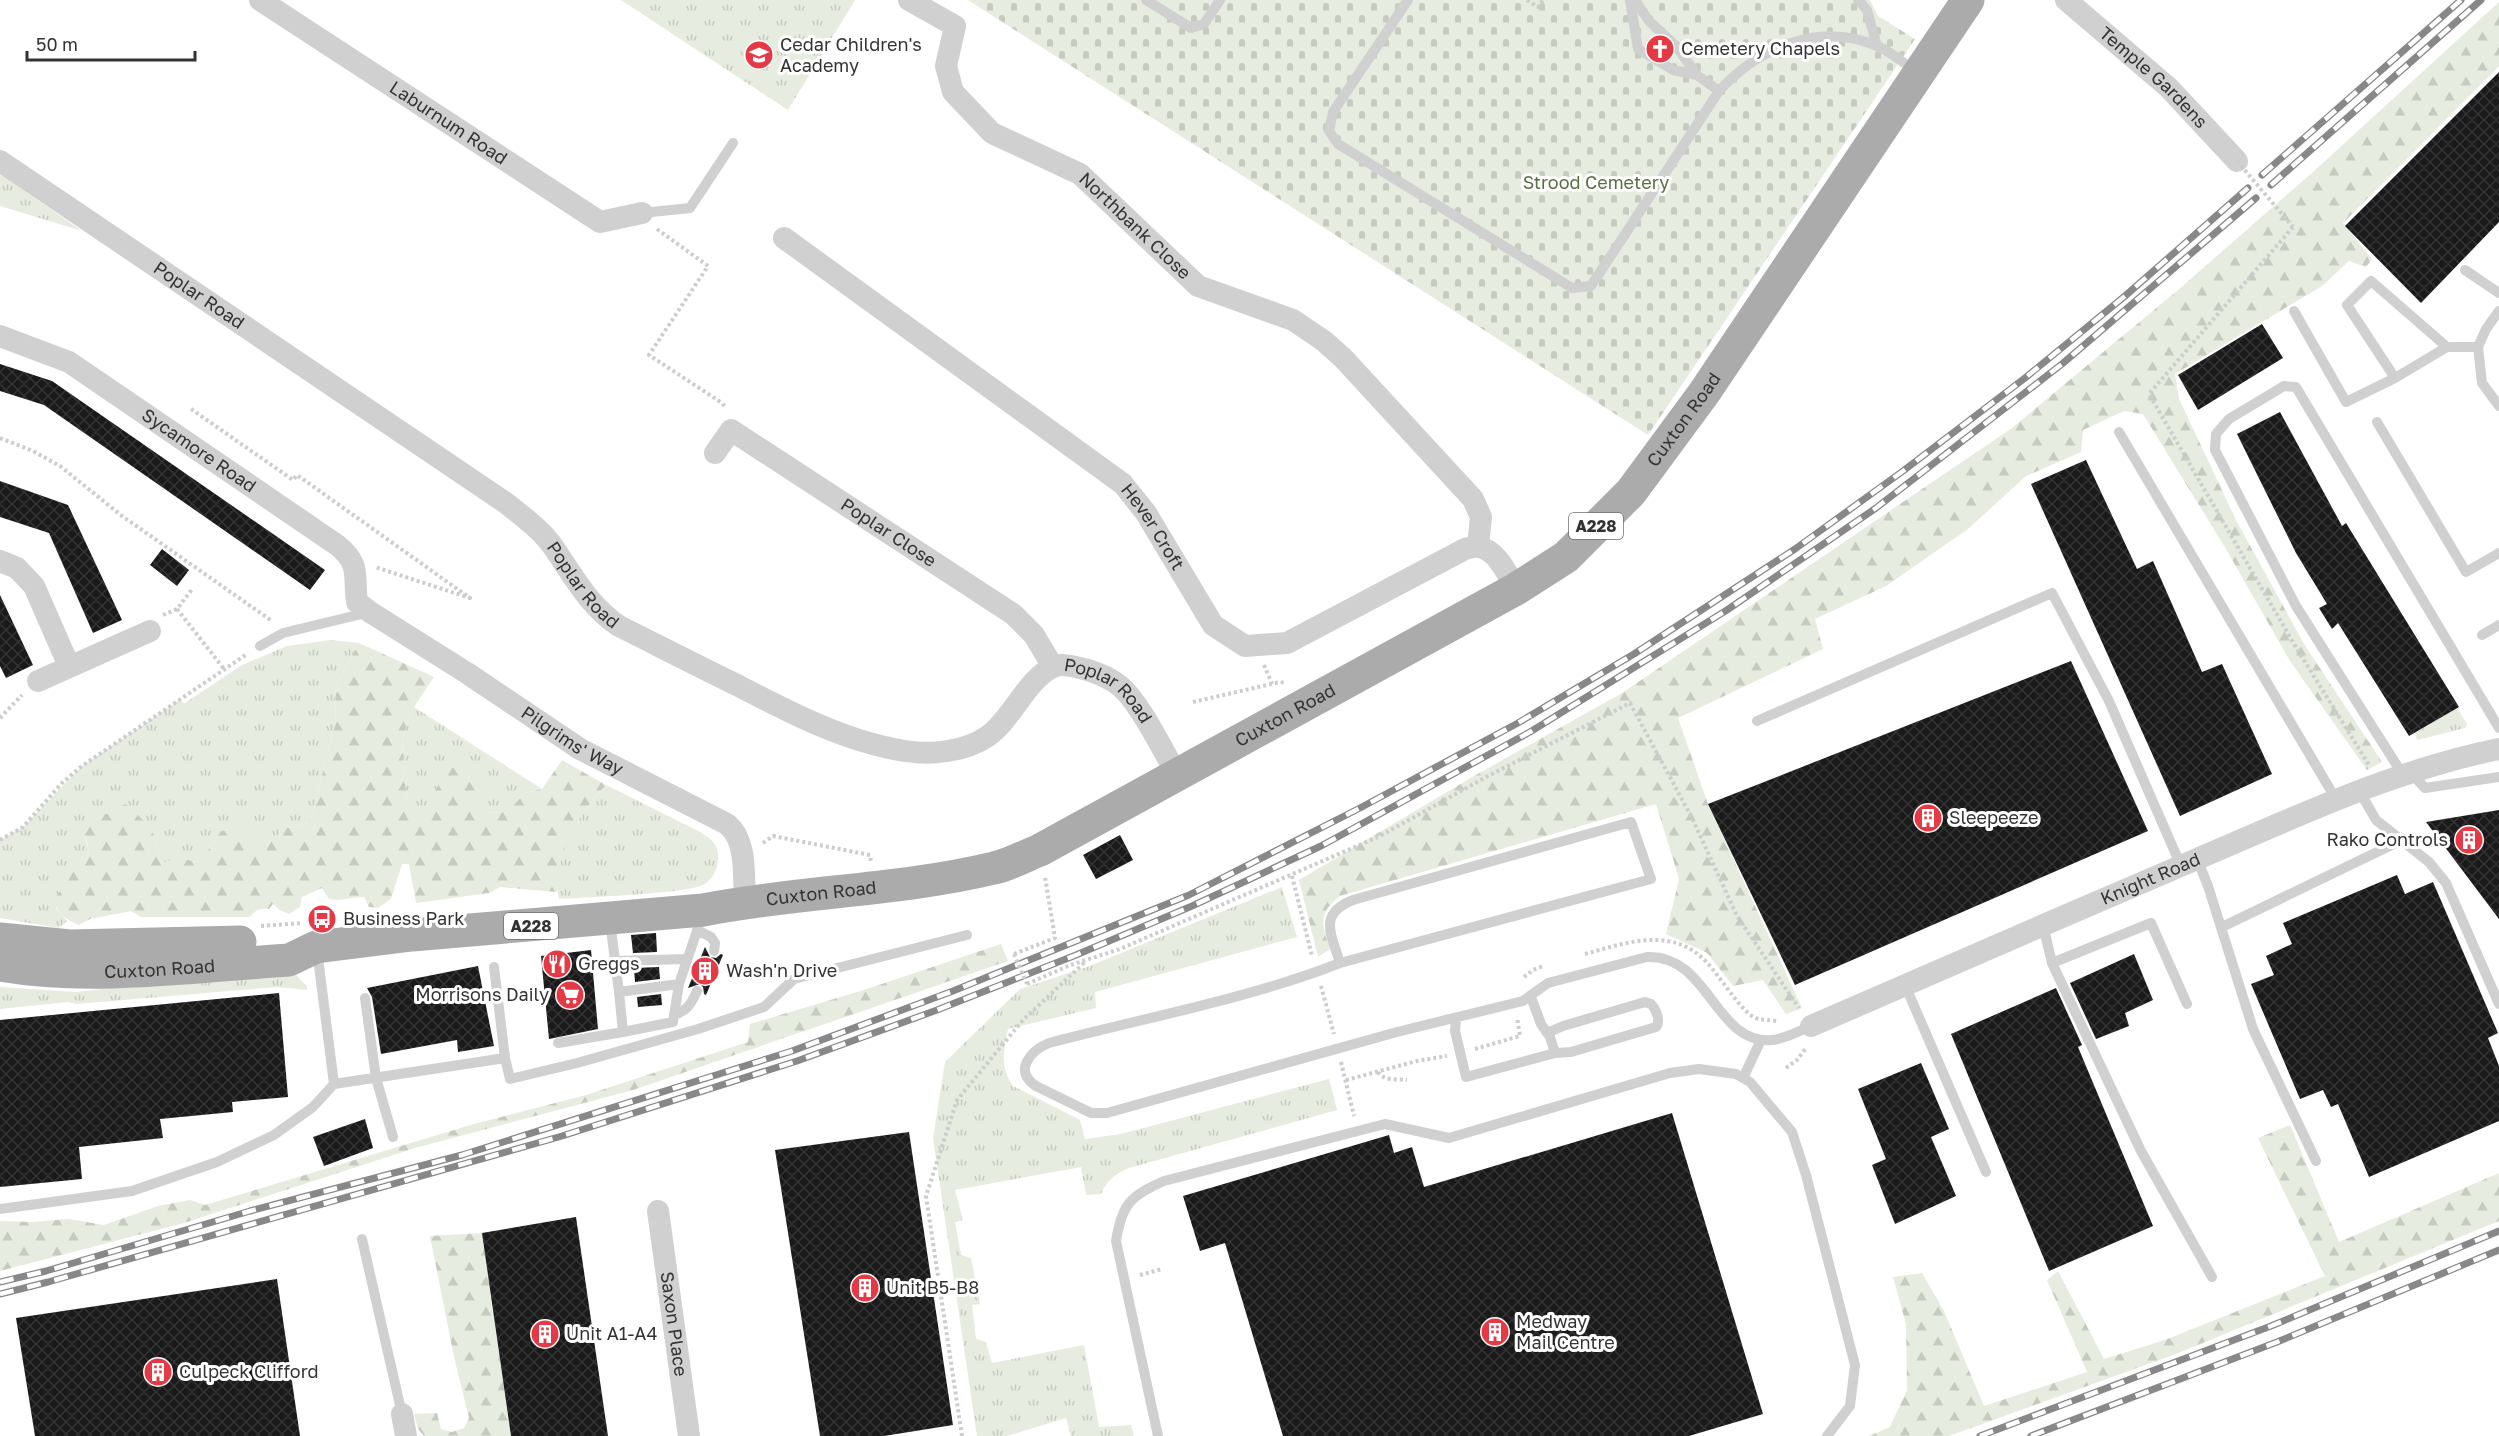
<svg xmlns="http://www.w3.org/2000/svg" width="2499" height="1436" viewBox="0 0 2499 1436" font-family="'Golos Text',sans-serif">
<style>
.grass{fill:url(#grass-tufts)}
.forest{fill:url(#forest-firs)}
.cemetery{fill:url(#cemetery-stones)}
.building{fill:url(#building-cross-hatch)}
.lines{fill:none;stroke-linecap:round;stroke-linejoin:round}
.path{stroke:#cdcdcd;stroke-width:4;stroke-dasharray:3 3;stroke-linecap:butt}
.lane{stroke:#d0d0d0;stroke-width:10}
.street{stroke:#d0d0d0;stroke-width:22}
.primary{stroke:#ababab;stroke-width:33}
.rail-casing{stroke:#888;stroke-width:7}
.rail{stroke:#fff;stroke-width:4.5;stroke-dasharray:14;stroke-linecap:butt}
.path-bridge{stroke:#cdcdcd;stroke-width:4;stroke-dasharray:3 3;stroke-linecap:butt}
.labels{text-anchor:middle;stroke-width:6;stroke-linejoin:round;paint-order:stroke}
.shield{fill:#fff;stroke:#707070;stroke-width:1.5}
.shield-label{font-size:16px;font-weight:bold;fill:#333}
.poi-label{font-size:18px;fill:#333;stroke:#fff;text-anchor:start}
.street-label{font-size:18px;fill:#333;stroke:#fff}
.park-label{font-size:18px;fill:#56703f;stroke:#fff}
</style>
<defs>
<pattern id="grass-tufts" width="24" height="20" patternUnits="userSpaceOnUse" patternTransform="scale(1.5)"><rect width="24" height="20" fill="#e6ecdf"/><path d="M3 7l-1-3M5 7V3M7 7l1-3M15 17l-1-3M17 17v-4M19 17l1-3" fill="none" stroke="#c6cbc0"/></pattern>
<pattern id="forest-firs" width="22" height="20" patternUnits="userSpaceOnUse" patternTransform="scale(1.5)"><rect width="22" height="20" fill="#e6ecdf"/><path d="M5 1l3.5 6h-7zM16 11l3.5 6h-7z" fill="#c6cbc0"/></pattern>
<pattern id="cemetery-stones" width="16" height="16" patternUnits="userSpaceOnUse" patternTransform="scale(1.5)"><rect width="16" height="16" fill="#e6ecdf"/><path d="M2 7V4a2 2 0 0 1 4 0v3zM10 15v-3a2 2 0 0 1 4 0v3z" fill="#c6cbc0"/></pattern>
<pattern id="building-cross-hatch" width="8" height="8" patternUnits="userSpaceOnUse" patternTransform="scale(1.5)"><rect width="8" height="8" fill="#1a1a1a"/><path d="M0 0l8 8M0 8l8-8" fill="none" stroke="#333"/></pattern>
</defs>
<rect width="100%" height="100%" fill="#fff"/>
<path class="grass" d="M 621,0 L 855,0 L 788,110 Z
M 0,174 L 82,231 L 0,206 Z
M 331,640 L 359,643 L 336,686 L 335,725 L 311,817 L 305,825 L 280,829 L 279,834 L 267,845 L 257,844 L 235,828 L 221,831 L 200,862 L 191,861 L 177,855 L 168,862 L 161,863 L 154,835 L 110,814 L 95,814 L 85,837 L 89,852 L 84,864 L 72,874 L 56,908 L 67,921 L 59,928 L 0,918 L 0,840 L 23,827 L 82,766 L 178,701 L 185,703 L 242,665 L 287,646 Z
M 414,707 L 542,789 L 525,793 L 507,812 L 486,813 L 477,808 L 430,818 L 420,818 L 407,803 L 402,739 Z
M 2457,708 L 2467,724 L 2465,728 L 2417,740 L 2415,733 Z
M 606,785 L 700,832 C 713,840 719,845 718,860 C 717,870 713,878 705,884 C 688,894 585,897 559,899 C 549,858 579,813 606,785 Z
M 1282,887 L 1297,937 L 1095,992 L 1096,1008 L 1008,1029 C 1003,1050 1000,1067 1013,1086 L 1080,1120 L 1085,1139 L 1121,1134 L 1329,1079 L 1337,1110 L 1129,1168 C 1115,1174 1107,1180 1101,1194 L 1086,1195 L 1081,1167 L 955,1190 L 963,1220 L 955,1222 L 961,1255 L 971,1258 L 980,1304 L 972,1305 L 976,1339 L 986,1342 L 992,1363 L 1084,1345 L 1099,1427 L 1131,1425 L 1134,1436 L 1071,1436 L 1066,1418 L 1007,1436 L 977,1436 L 933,1138 L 945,1062 L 1020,989 L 1087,967 Z
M 289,968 L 307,986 L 307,990 L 277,987 L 76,1004 L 68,1002 L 0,1009 L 0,987 L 76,992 Z"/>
<path class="forest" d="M 2499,2 L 2499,66 L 2343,223 L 2372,259 L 2366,267 L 2349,261 L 2322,286 L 2175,374 L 2179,399 L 2237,522 L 2304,644 L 2382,762 L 2367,770 L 2290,661 L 2226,549 L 2143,414 L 2124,411 L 2083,430 L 2081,452 L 2026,476 L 1968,529 L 1886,586 L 1815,619 L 1823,649 L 1678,718 L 1708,804 L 1802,1008 L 1786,1014 L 1763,980 L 1733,986 L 1707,953 L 1666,934 L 1679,879 L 1656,804 L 1340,896 C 1317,914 1322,924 1330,949 L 1318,957 L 1299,880 L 1474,776 L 1622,693 L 2012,428 L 2178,290 L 2313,172 Z
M 359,643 L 434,677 L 414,707 L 402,739 L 407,803 L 420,818 L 430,818 L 430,802 L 447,767 L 468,771 L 481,786 L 478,808 L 486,813 L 507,812 L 525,793 L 542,789 L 562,760 L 606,785 C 577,815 558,850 557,892 L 500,887 L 489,893 L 416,903 L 409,864 L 402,864 L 391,899 L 378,908 L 369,907 L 364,897 C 351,896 342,902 329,899 L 322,888 L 302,897 L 300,907 L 289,914 L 280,910 L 273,904 L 269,909 C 261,907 255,910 250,917 L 141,917 L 131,911 L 90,919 L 79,925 C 67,920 57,914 54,900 L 72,873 L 84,864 L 89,852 L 83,825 L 95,814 L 110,814 L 114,808 L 126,804 L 143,820 L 154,835 L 161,863 L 168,862 L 177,855 L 191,861 L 200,862 L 221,831 L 235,828 L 248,829 L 252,840 L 267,845 L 279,834 L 280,829 L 305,825 L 311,817 L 335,725 L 336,686 Z
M 1001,944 L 1008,961 L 633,1090 L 415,1148 L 184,1223 L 0,1271 L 0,1221 L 32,1222 L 69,1219 L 104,1225 L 158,1206 L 190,1200 L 205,1205 L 474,1124 L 586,1095 L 748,1042 L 750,1024 L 864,990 Z
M 2290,1125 L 2339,1242 L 2499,1173 L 2499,1221 L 2176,1354 L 1949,1436 L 1869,1436 L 1890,1427 L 1907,1390 L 1906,1324 L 1893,1277 L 1922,1273 L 1944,1311 L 1984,1406 L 2087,1372 L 2047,1280 L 2058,1271 L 2104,1359 L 2165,1340 L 2325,1276 L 2258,1138 Z
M 482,1233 L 511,1436 L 424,1436 L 418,1429 L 414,1414 L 437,1413 L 441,1429 L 452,1432 L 464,1428 L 469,1418 L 454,1357 L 430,1236 Z"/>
<path class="cemetery" d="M 968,0 L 1870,0 L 1878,16 L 1915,39 L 1648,435 Z"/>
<path class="building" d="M 2499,72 L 2499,222 L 2421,303 L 2345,226 Z
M 2262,324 L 2283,358 L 2198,410 L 2178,375 Z
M 0,364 L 52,381 L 325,570 L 310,590 L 44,405 L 0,391 Z
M 2280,412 L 2342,526 L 2346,523 L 2459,707 L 2409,736 L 2338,623 L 2332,629 L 2319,608 L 2327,604 L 2296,553 L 2237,434 Z
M 2086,460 L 2137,569 L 2153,561 L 2202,672 L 2222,664 L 2272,774 L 2180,816 L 2031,484 Z
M 0,481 L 68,505 L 122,620 L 93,633 L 49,533 L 0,517 Z
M 162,549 L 189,570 L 177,586 L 150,565 Z
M 0,595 L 33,665 L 6,678 L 0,666 Z
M 2071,661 L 2148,831 L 1795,985 L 1708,804 Z
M 2499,810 L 2499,919 L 2426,822 Z
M 1120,835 L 1133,860 L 1096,879 L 1083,855 Z
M 2397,875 L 2405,894 L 2433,882 L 2498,1033 L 2488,1038 L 2499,1066 L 2499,1121 L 2369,1177 L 2338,1104 L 2331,1107 L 2323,1090 L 2300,1099 L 2251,984 L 2274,975 L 2266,956 L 2292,944 L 2283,923 Z
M 656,933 L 657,952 L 633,953 L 631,935 Z
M 705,947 L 710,957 L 716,958 L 721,954 L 723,955 L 706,995 L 704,994 L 703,987 L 700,984 L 688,988 Z
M 591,950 L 598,1029 L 549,1039 L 541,956 Z
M 2134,954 L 2153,1000 L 2125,1013 L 2129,1026 L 2096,1039 L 2070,983 Z
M 478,966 L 494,1046 L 458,1052 L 457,1040 L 381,1054 L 372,997 L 367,988 Z
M 659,967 L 660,979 L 635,982 L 634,968 Z
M 2056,988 L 2082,1045 L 2078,1047 L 2153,1226 L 2049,1271 L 1951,1034 Z
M 279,993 L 288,1097 L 232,1102 L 233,1112 L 160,1119 L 163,1138 L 79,1147 L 82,1179 L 0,1187 L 0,1020 Z
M 661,994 L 662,1005 L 638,1007 L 637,997 Z
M 1921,1063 L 1949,1129 L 1931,1137 L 1956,1196 L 1895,1224 L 1872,1165 L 1886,1159 L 1858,1089 Z
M 1672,1113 L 1763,1414 L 1689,1436 L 1283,1436 L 1225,1243 L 1200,1251 L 1183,1196 L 1389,1135 L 1394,1153 L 1412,1147 L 1424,1187 Z
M 365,1119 L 373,1148 L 324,1166 L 313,1137 Z
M 909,1132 L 953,1425 L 884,1436 L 820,1436 L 775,1150 Z
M 576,1217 L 608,1436 L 511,1436 L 482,1233 Z
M 277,1279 L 300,1436 L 35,1436 L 16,1318 Z"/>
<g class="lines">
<path class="path" d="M 1527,0 L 1538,7 L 1543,0
M 2293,227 L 2149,394 L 2294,644 L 2369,765
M 657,229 L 708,266 L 649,355 L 722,403 L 726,408
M 191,409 L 293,480 L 297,475 L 470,598 L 375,567
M 0,438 L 33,451 L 60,466 L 122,516 L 272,621
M 177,609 L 224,669
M 163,615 L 177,609 L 193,588
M 1264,665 L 1272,684
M 1193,702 L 1280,682 L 1286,683
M 0,718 L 22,695
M 0,840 L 23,827 L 62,783 L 82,766 L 247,654
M 763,843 L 773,836 L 870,855 L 871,862
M 1292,876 L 1312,956
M 261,926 L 302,923
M 1014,954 L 1055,938 L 1045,877
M 1585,954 C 1628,942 1675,925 1709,965 C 1723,981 1734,1000 1750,1015 L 1758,1019 L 1777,1021
M 1524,977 L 1533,970 L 1543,966
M 1027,984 L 1068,966 L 1120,949 L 1380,836 L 1488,776 L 1630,703 L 1692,818 L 1737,916 L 1799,1008
M 1321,986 L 1334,1034
M 1475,1049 L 1520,1036 L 1517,1017
M 1341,1062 L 1354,1116
M 1786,1068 L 1797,1060 L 1806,1048
M 1378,1072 C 1383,1081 1397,1079 1407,1080
M 1346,1080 L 1417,1061 L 1447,1056
M 1140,1275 L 1162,1269
M 962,1436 L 926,1196 L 957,1100 L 1023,1020 L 1085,962"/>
<path class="lane" d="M 1146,0 L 1191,28 L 1204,24 L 1220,0
M 1408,0 L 1333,112 L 1329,131 L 1338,144 L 1572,288 L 1591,286 L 1719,91 C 1758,48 1819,21 1877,46 C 1890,51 1903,63 1916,71
M 1630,0 L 1638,49 L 1673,70 L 1697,75 L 1719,91
M 1635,0 L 1649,21 L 1676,46 L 1697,75
M 1858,0 L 1867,10 L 1877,46
M 642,213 L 690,208 L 733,143
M 2465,270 L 2499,293
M 2294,311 L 2346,402 L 2395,378 L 2347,305 L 2371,281 L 2447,347 L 2478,347
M 2499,311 L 2486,329 L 2478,347 L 2482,383 L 2499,406
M 2395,378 L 2447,347
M 2377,422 L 2466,572 L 2499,553
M 2119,432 L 2337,801
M 2482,635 L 2499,625
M 260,646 L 283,633 L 370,612
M 1757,721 L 2052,593 L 2109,701 L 2181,866
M 2411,773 L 2425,788 L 2499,777
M 2403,775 L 2296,606 L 2215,450 L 2216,434 L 2229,419 L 2284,386 L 2296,387 L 2499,728
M 2360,792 L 2376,820 L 2429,862 L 2446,883 L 2499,1004
M 2197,859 L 2208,886 L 2253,1029 L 2316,1161
M 610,921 L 619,992 L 679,984 L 702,916
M 2043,925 L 2052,963 L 2141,1151 L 2212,1277
M 2222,927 L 2402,840
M 697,930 L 711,937 L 715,943 L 714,951
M 615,961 L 687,959
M 1340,963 C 1331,933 1318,914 1353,900 L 1631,822 L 1651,879 L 1340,963 C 1248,999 1144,1018 1049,1043 C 1030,1051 1013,1071 1036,1086 L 1091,1113 L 1107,1113 L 1397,1032 L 1523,1001 L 1548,983 L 1647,957 C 1709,954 1715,1045 1772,1040 C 1785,1039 1799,1031 1811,1026
M 2052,963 L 2151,923 L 2187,1004
M 1905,985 L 1986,1172
M 619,992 L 623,1032 L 673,1022 L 679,984
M 365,998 L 376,1078 L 393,1137
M 674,1015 C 687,1011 691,1004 697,991
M 1456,1019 L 1455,1031 L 1466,1077 L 1555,1053 L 1550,1037 L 1541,1024 L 1531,997
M 1547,1033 L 1563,1026 L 1645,1002 L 1651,1004 C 1656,1009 1661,1021 1656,1027 L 1571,1052 L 1555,1053
M 558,1043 L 623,1032
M 505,1058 L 510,1079 L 577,1063 L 698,1029 L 764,1007 L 794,979 L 967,935
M 1743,1078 L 1761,1040
M 334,1084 L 505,1058 L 494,967
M 0,1209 L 132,1191 L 217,1162 L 274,1135 L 313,1107 L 334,1084 L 317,950
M 362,1239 L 402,1414
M 1158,1436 L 1116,1241 C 1122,1204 1130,1196 1164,1181 L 1385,1124 L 1449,1138 L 1670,1073 L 1699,1069 L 1736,1074 L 1750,1082 L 1792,1132 L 1806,1175 L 1855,1365 L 1850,1406 L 1827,1436"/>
<g class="street">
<path id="s1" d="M 260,0 L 600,222 L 642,213"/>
<path id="s2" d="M 909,0 L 955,26 L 946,66 L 953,92 L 992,133 L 1080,174 L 1198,286 L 1293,320 L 1324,341 L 1343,358 L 1473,499 L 1481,517 L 1478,546"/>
<path id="s3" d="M 2066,0 L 2169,88 L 2237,161"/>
<path id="s4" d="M 0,161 L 506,503 C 523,517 542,530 554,548 C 574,577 589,606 619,626 C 659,646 698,666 737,685 C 789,712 846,742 905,751 C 932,755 965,752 988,736 C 1012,719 1027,679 1053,667 C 1062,662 1079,668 1088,670 C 1103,675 1117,681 1127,693 C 1147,716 1161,748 1177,774"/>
<path id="s5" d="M 784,238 L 1123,484 L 1146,513 L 1213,625 L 1245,646 L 1287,643 L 1465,549 C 1469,548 1475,546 1479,547 C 1497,550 1508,575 1516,589"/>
<path id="s6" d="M 0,336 L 69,362 L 337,545 C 362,565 353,576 357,602 L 370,612 L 467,673 L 580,749 L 727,824 C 748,841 743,877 745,901"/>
<path id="s7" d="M 715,453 L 731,430 L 1013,614 L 1034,635 L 1053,667"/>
<path d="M 0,561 L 17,568 L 34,586 L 69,666"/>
<path d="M 38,681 L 150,631"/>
<path id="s8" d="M 1811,1026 C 1940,970 2068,914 2197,859 C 2296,817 2394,770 2499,749"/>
<path id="s9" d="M 658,1211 L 689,1436"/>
<path d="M 402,1414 L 406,1436"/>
</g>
<g class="primary">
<path d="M 0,939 L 70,946 L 240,942"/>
<path id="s10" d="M 0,965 C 91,981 196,966 289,960 L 316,947 L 412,935 L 703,910 C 799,891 898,891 994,868 C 1009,865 1025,856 1040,850 L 1516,589 L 1566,557 L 1631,492 L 1704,393 L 1968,0"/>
</g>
<g class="rail-casing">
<path id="rail" d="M 2262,175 L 2461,0
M 2271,185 L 2481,0
M 0,1282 L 46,1271 L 250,1211 L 462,1155 L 792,1051 L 953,991 L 1189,895 L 1360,808 L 1518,723 L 1634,654 L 1795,549 L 1903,471 L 2025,378 L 2125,296 L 2248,188
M 0,1294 L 48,1282 L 562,1136 L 797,1061 L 937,1010 L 1076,955 L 1192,906 L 1321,846 L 1530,732 L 1727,610 L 1876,508 L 2062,364 L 2256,198
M 1980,1436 L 2271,1326 L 2499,1231
M 2031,1436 L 2277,1342 L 2499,1250"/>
</g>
<use href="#rail" class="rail"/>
<path class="path-bridge" d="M 2237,161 L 2293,227
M 1014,954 L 1027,984"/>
</g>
<defs>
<g id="church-disc" transform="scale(1.5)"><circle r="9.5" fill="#e63946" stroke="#fff"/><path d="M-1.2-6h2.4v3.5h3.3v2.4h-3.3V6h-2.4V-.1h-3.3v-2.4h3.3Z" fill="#fff"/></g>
<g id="school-disc" transform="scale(1.5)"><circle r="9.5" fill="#e63946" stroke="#fff"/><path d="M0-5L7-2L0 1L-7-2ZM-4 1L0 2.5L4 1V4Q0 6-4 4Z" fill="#fff"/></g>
<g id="building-disc" transform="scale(1.5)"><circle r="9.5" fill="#e63946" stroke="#fff"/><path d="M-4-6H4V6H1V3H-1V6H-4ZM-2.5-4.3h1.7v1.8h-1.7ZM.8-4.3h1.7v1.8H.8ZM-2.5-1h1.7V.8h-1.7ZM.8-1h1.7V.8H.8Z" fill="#fff"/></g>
<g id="bus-disc" transform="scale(1.5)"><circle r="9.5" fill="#e63946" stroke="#fff"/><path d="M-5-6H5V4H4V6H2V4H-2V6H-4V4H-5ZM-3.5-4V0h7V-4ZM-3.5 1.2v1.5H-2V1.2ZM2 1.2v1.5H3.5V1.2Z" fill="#fff"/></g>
<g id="restaurant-disc" transform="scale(1.5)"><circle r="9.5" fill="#e63946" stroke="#fff"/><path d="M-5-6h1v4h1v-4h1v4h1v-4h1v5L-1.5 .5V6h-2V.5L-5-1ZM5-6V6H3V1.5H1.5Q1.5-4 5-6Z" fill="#fff"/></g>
<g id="supermarket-disc" transform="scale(1.5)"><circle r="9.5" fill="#e63946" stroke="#fff"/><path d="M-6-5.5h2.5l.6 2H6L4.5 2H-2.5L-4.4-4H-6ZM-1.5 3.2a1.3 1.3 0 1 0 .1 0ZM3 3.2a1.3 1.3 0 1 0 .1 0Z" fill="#fff"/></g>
</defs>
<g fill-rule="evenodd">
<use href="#church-disc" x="1660" y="49"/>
<use href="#school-disc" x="759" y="55"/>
<use href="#building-disc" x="1928" y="818"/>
<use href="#building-disc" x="2469" y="840"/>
<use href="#bus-disc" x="322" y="919"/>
<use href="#restaurant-disc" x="557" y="964"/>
<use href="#building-disc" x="705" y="971"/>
<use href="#supermarket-disc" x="570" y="995"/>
<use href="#building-disc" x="865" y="1288"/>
<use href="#building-disc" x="1495" y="1332"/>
<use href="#building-disc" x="545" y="1334"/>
<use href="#building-disc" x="158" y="1372"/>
</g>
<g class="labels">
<g class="shield">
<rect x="1569" y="513" width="54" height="26" rx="4.5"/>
<rect x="504" y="913" width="54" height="26" rx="4.5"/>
</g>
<g class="shield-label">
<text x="1596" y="532">A228</text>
<text x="531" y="932">A228</text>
</g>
<g class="poi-label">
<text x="780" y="51">Cedar Children's<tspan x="780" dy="21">Academy</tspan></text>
<text x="1681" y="55">Cemetery Chapels</text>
<text x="1949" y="824">Sleepeeze</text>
<text x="2448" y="846" text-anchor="end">Rako Controls</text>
<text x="343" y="925">Business Park</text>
<text x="578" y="970">Greggs</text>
<text x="726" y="977">Wash'n Drive</text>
<text x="549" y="1001" text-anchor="end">Morrisons Daily</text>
<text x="886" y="1294">Unit B5-B8</text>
<text x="1516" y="1328">Medway<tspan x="1516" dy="21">Mail Centre</tspan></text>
<text x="566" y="1340">Unit A1-A4</text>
<text x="179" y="1378">Culpeck Clifford</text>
</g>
<g class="street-label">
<text dy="6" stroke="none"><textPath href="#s3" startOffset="117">Temple Gardens</textPath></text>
<text dy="6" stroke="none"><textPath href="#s1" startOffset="225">Laburnum Road</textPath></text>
<text dy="6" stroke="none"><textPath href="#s2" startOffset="350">Northbank Close</textPath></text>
<text dy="6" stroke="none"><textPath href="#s4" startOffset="240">Poplar Road</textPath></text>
<text dy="6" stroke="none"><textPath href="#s10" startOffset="1836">Cuxton Road</textPath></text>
<text dy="6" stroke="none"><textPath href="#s6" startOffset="231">Sycamore Road</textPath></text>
<text dy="6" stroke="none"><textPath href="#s5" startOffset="471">Hever Croft</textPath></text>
<text dy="6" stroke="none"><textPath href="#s7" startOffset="216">Poplar Close</textPath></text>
<text dy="6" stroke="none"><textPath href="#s4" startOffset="724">Poplar Road</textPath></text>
<text dy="6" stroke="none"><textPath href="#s4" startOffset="1338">Poplar Road</textPath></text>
<text dy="6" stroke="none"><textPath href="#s10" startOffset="1332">Cuxton Road</textPath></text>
<text dy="6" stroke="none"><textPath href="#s6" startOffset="718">Pilgrims' Way</textPath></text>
<text dy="6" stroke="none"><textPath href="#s8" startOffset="370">Knight Road</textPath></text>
<text dy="6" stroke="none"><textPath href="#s10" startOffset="828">Cuxton Road</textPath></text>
<text dy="6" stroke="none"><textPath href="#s10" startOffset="160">Cuxton Road</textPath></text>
<text dy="6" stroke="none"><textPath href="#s9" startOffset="114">Saxon Place</textPath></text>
</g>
<g class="park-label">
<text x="1596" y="189">Strood Cemetery</text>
</g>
</g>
<path d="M27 51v9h168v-9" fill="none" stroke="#333333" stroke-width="3"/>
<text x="36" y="51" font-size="18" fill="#333333" stroke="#ffffff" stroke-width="4.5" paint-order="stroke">50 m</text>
</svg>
